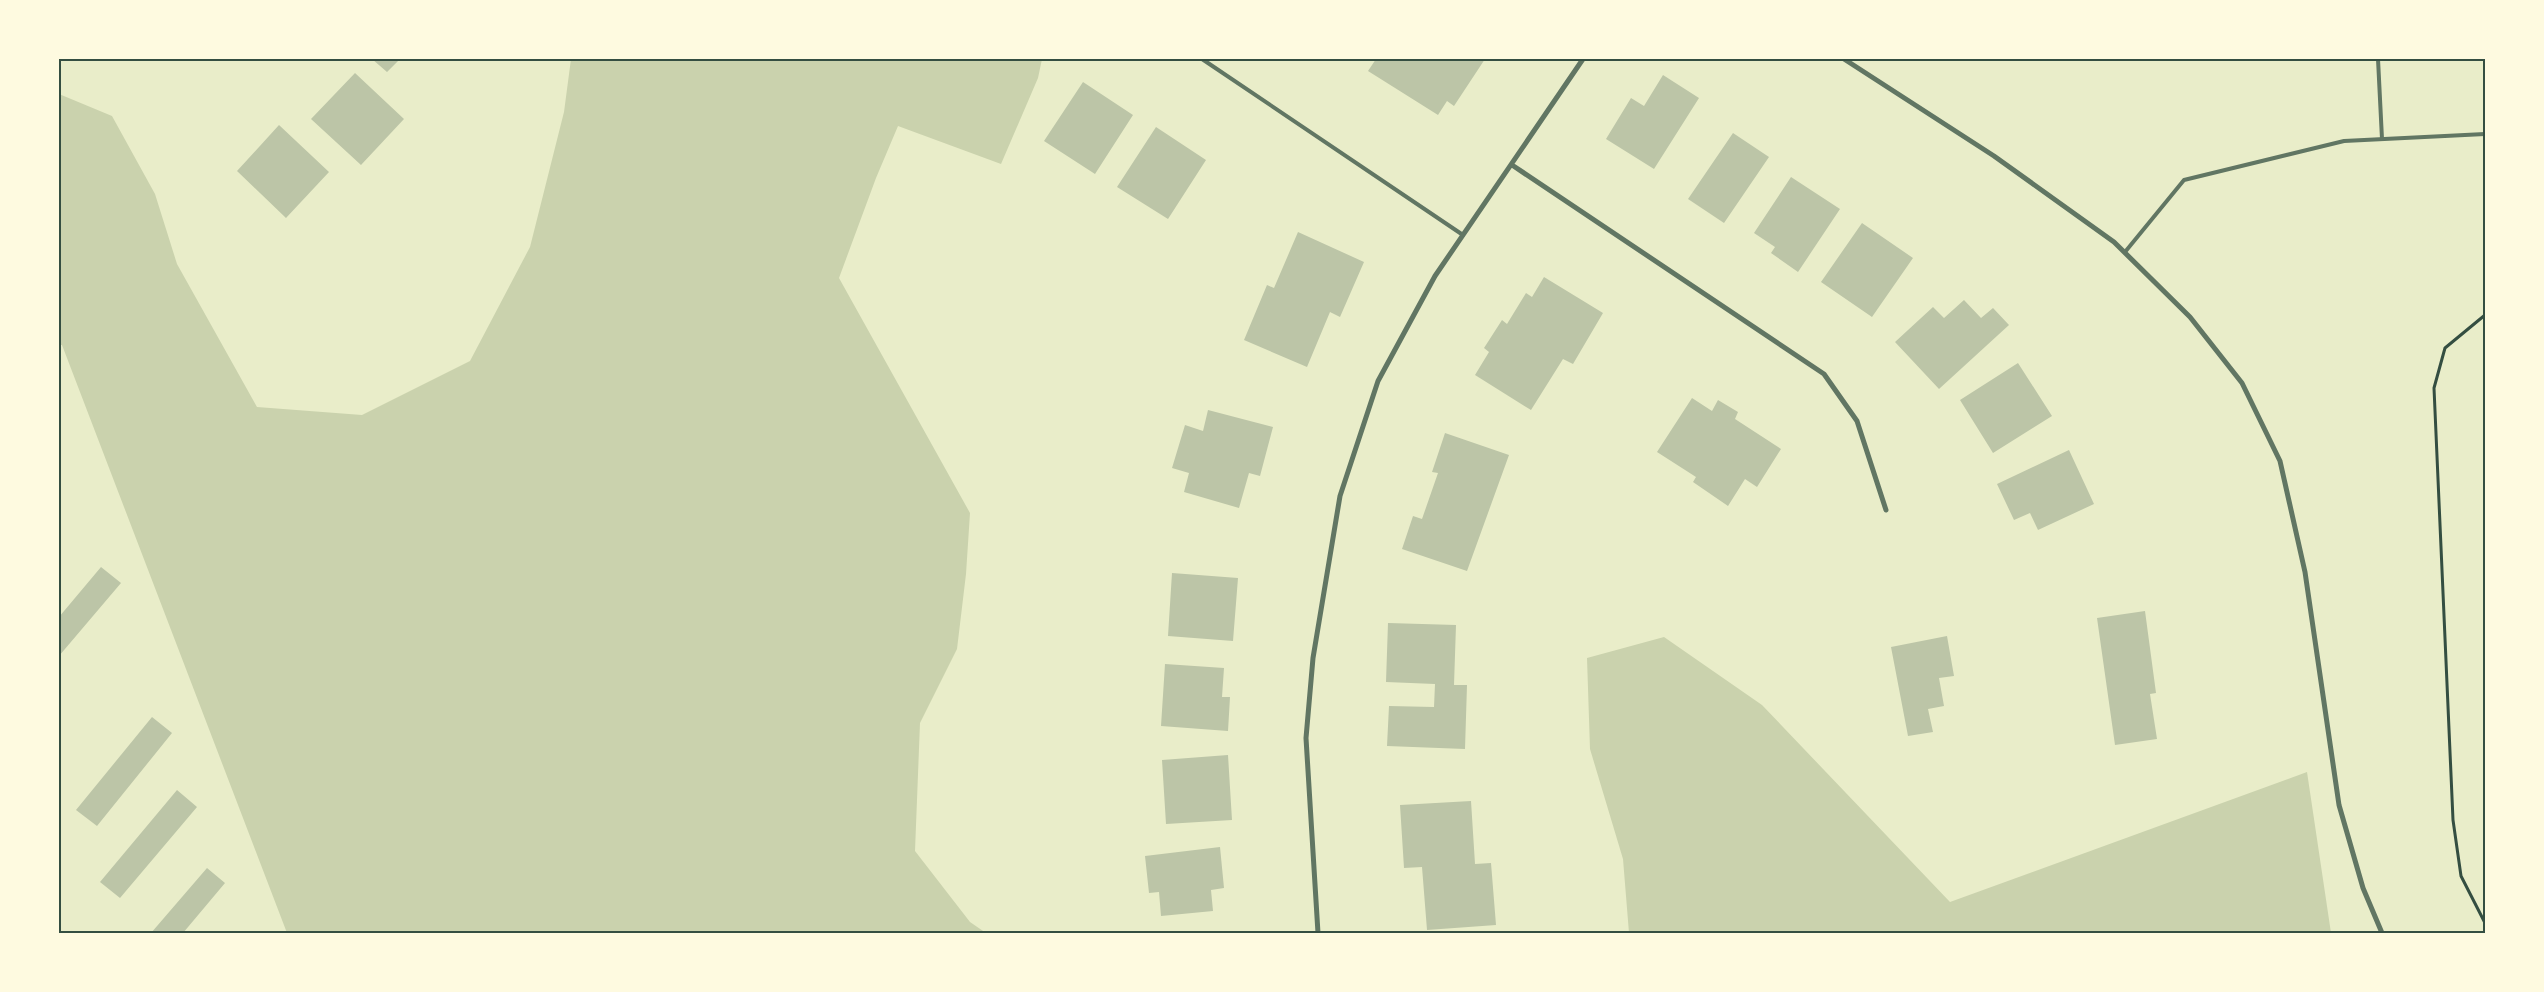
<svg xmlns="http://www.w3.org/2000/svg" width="2544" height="992" viewBox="0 0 2544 992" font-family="Bitter,serif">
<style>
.green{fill:#cad2ad}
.building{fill:#bcc5a7}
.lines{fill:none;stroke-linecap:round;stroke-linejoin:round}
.path{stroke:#344e41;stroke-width:3}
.service{stroke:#617663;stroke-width:4}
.minor{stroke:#617663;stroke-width:5}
.neatline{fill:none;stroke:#344e41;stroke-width:2}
</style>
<rect width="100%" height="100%" fill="#e9edc9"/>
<path class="green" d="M 571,59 L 1042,59 L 1038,78 L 1001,164 L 898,126 L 876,178 L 839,278 L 970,513 L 966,574 L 957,649 L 920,723 L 915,851 L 970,922 L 986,933 L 287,933 L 62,345 L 59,345 L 59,94 L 112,116 L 155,194 L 177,264 L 257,407 L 362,415 L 470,361 L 530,247 L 564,112 Z
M 1664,637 L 1762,705 L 1950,902 L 2307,772 L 2331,933 L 1629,933 L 1623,859 L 1590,749 L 1587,658 Z"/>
<path class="building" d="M 372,59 L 400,59 L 387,72 Z
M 1376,59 L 1485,59 L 1454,106 L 1447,101 L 1438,115 L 1368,71 Z
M 355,73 L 404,119 L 361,165 L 311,119 Z
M 1663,75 L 1699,98 L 1654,169 L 1606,139 L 1631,98 L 1644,106 Z
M 1083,82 L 1133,115 L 1095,174 L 1044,141 Z
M 279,125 L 329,172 L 286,218 L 237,171 Z
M 1156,127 L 1206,160 L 1168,219 L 1117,187 Z
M 1733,133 L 1769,157 L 1724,223 L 1688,199 Z
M 1791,177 L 1840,209 L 1798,272 L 1771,253 L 1775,247 L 1754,233 Z
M 1862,223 L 1913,258 L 1872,317 L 1821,282 Z
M 1298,232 L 1364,262 L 1340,317 L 1330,312 L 1307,367 L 1244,340 L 1267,285 L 1274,288 Z
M 1544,277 L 1603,313 L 1573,364 L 1563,359 L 1531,410 L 1475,375 L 1489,352 L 1484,348 L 1502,320 L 1507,324 L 1526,293 L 1532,297 Z
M 1964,300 L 1981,318 L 1993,308 L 2009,325 L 1939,389 L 1895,342 L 1933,307 L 1944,318 Z
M 2018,363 L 2052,416 L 1993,453 L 1960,400 Z
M 1692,398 L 1712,411 L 1718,400 L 1738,412 L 1735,419 L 1781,449 L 1757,487 L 1745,479 L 1728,506 L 1693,482 L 1696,477 L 1657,452 Z
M 1208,410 L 1273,427 L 1260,476 L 1249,473 L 1239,508 L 1184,492 L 1189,473 L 1172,468 L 1185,425 L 1203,431 Z
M 1445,433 L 1509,455 L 1467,571 L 1402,549 L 1413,516 L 1422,519 L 1438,473 L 1432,472 Z
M 2069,450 L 2094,504 L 2038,530 L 2030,513 L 2014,520 L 1997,484 Z
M 101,567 L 121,583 L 59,656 L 59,617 Z
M 1172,573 L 1238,578 L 1233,641 L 1168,636 Z
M 2145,611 L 2156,693 L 2150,694 L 2157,739 L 2115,745 L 2097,618 Z
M 1388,623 L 1456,625 L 1454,685 L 1467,685 L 1465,749 L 1387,746 L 1389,706 L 1434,707 L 1435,684 L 1386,682 Z
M 1947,636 L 1954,676 L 1939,678 L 1944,706 L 1928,709 L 1933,732 L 1908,736 L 1891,647 Z
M 1165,664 L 1224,668 L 1222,697 L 1230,697 L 1228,731 L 1161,726 Z
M 152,717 L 172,733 L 97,826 L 76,810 Z
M 1228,755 L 1232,820 L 1166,824 L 1162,760 Z
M 177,790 L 197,807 L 120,898 L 100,882 Z
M 1471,801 L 1475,864 L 1491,863 L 1496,925 L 1427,930 L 1422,867 L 1404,868 L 1400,805 Z
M 1220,847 L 1224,888 L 1211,890 L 1213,911 L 1161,916 L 1159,892 L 1149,893 L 1145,856 Z
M 207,868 L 225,883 L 183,933 L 151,933 Z"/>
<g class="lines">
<path class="path" d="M 2485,315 L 2445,348 L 2434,388 L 2453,820 L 2461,876 L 2485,923"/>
<path class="service" d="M 1202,59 L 1463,235
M 2378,59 L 2382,139
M 2125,252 L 2184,180 L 2344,141 L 2485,134"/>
<path class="minor" d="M 1844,59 L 1994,156 L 2114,242 L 2190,317 L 2242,383 L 2280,461 L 2305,572 L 2339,805 L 2363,888 L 2382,933
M 1512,165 L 1824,374 L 1857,421 L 1886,510
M 1318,933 L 1306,738 L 1313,658 L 1340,496 L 1378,381 L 1435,276 L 1583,59"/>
</g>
<rect width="2544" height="992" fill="none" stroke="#fefae0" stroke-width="120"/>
<rect x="60" y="60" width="2424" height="872" class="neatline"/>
</svg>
